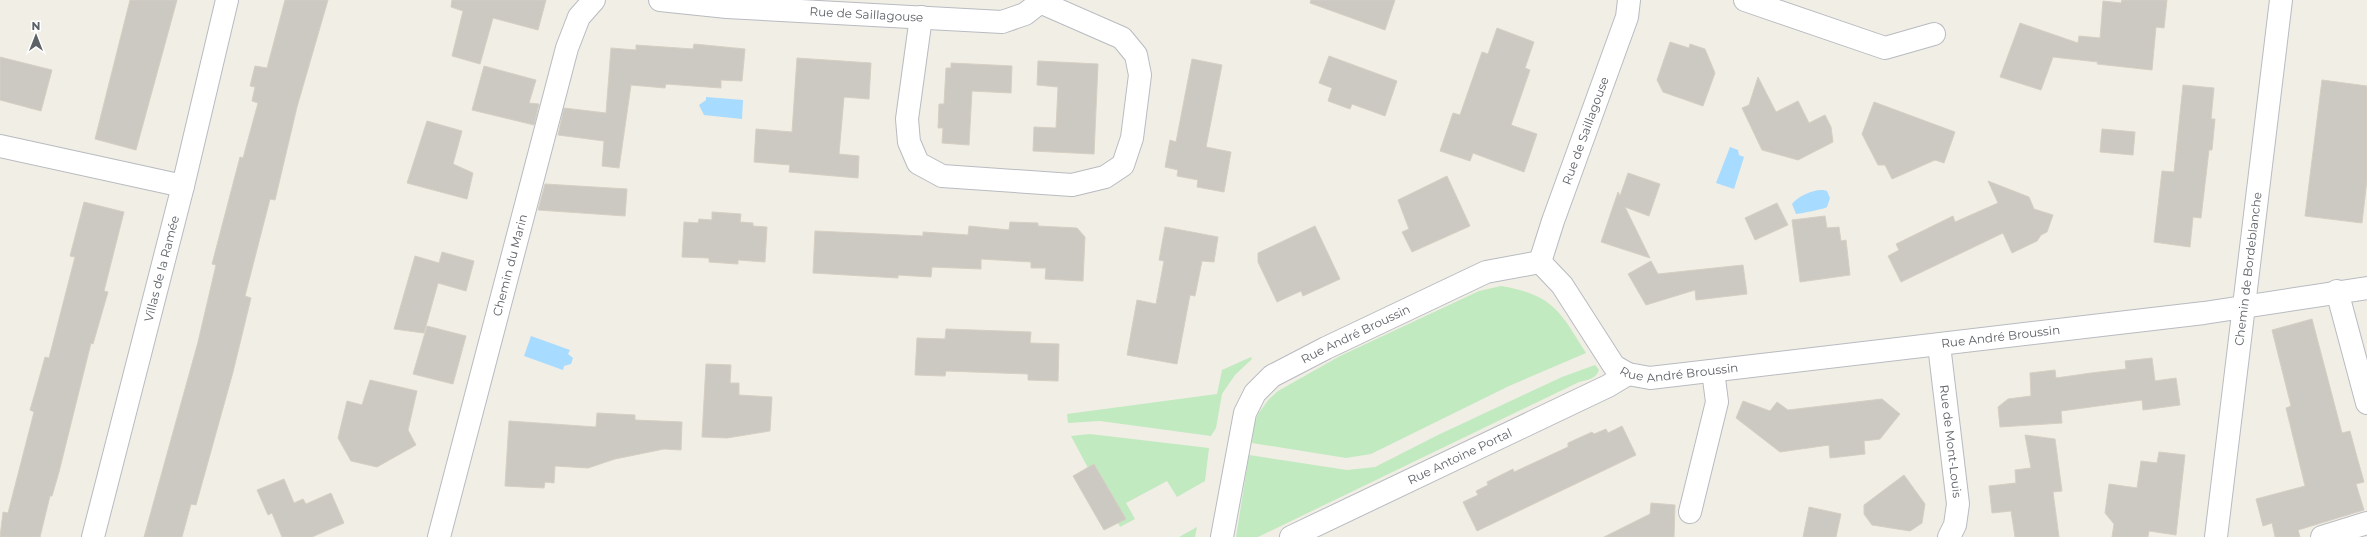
<svg xmlns="http://www.w3.org/2000/svg" width="2367" height="537" viewBox="0 0 2367 537" font-family="Montserrat,sans-serif">
<style>
.green{fill:#c1eac0}
.water{fill:#a7dbff}
.building{fill:#ccc8c2;stroke:#d6cfc3}
.lines{fill:none;stroke-linecap:round;stroke-linejoin:round}
.street-casing{stroke:#b8bbc0;stroke-width:24}
.street{stroke:#fff;stroke-width:22}
.labels{text-anchor:middle;stroke-width:3.5;stroke-linejoin:round;paint-order:stroke}
.street-label{font-size:12px;fill:#5d6267;stroke:#fff}
</style>
<rect width="100%" height="100%" fill="#f1eee5"/>
<path class="green" d="M 1501,286 C 1554,295 1560,312 1586,353 L 1509,386 L 1371,454 L 1346,458 L 1252,443 L 1253,428 L 1258,414 L 1269,399 L 1278,391 L 1340,356 L 1479,291 Z
M 1251,357 L 1252,359 L 1235,375 L 1222,394 L 1216,428 L 1211,436 L 1100,421 L 1068,423 L 1067,414 L 1217,394 L 1222,370 Z
M 1595,365 L 1599,370 C 1596,379 1587,380 1579,382 L 1258,537 L 1236,537 L 1249,455 L 1347,470 L 1375,467 L 1438,435 L 1562,377 Z
M 1090,434 L 1209,448 L 1205,481 L 1177,497 L 1167,481 L 1126,503 L 1135,519 L 1120,527 L 1118,523 L 1125,518 L 1094,464 L 1088,468 L 1071,436 Z
M 1197,527 L 1195,537 L 1179,537 Z"/>
<path class="water" d="M 706,97 L 743,100 L 742,119 L 704,115 L 699,105 L 706,100 Z
M 1730,147 L 1738,150 L 1739,155 L 1744,157 L 1734,189 L 1716,183 Z
M 1823,190 L 1827,191 L 1830,198 L 1827,207 C 1824,209 1799,214 1796,214 L 1792,204 C 1798,196 1814,189 1823,190 Z
M 531,336 L 570,350 L 568,354 L 573,358 L 571,364 L 564,366 L 563,370 L 524,356 Z"/>
<path class="building" d="M 130,0 L 177,0 L 136,150 L 95,139 Z
M 285,0 L 328,0 L 297,107 L 275,200 L 270,199 L 245,296 L 251,298 L 233,372 L 196,505 L 191,504 L 182,537 L 144,537 L 198,342 L 216,265 L 212,264 L 240,157 L 243,158 L 258,103 L 252,101 L 255,87 L 250,86 L 255,66 L 267,68 Z
M 452,0 L 546,0 L 538,30 L 493,18 L 480,64 L 452,56 L 463,11 L 451,7 Z
M 1311,0 L 1395,0 L 1385,30 L 1310,3 Z
M 2122,0 L 2167,0 L 2164,28 L 2156,27 L 2152,70 L 2097,64 L 2098,62 L 2053,57 L 2041,90 L 2000,77 L 2020,23 L 2078,43 L 2079,36 L 2100,38 L 2103,1 L 2121,3 Z
M 1497,28 L 1534,42 L 1525,68 L 1530,70 L 1511,125 L 1537,134 L 1524,172 L 1473,153 L 1470,161 L 1440,151 L 1453,113 L 1460,115 L 1482,52 L 1488,54 Z
M 1670,42 L 1689,48 L 1690,44 L 1705,49 L 1715,73 L 1703,106 L 1663,92 L 1657,80 Z
M 694,44 L 745,49 L 742,81 L 721,80 L 721,88 L 666,84 L 665,88 L 631,85 L 619,168 L 602,166 L 604,141 L 558,135 L 564,108 L 606,113 L 611,48 L 636,50 L 636,45 L 693,49 Z
M 1329,56 L 1397,81 L 1385,116 L 1352,104 L 1350,109 L 1328,101 L 1332,88 L 1319,83 Z
M 0,57 L 52,70 L 41,111 L 0,100 Z
M 797,58 L 871,63 L 869,99 L 844,97 L 839,154 L 859,156 L 858,178 L 789,172 L 790,165 L 754,162 L 756,129 L 792,132 Z
M 1192,59 L 1222,65 L 1206,147 L 1231,152 L 1224,192 L 1197,187 L 1198,180 L 1177,176 L 1178,170 L 1165,167 L 1170,140 L 1176,142 Z
M 1038,61 L 1098,64 L 1094,154 L 1033,151 L 1034,127 L 1056,128 L 1058,87 L 1037,85 Z
M 951,63 L 1012,66 L 1011,93 L 972,91 L 969,145 L 942,143 L 943,128 L 938,128 L 939,104 L 944,104 L 946,68 L 951,68 Z
M 484,66 L 536,80 L 529,103 L 539,104 L 534,125 L 472,110 Z
M 1758,77 L 1776,112 L 1798,101 L 1809,123 L 1825,115 L 1831,127 L 1833,142 L 1798,160 L 1762,150 L 1742,108 L 1749,105 Z
M 2322,80 L 2367,86 L 2367,180 L 2362,223 L 2305,216 Z
M 2183,85 L 2214,88 L 2211,119 L 2215,119 L 2212,150 L 2209,150 L 2201,218 L 2193,217 L 2190,247 L 2154,242 L 2162,171 L 2174,172 Z
M 1874,102 L 1955,132 L 1944,163 L 1935,160 L 1892,179 L 1885,165 L 1878,165 L 1862,134 Z
M 427,121 L 462,131 L 453,164 L 473,173 L 467,199 L 407,183 Z
M 2102,129 L 2135,132 L 2133,155 L 2100,152 Z
M 1628,173 L 1660,184 L 1649,216 L 1625,207 L 1650,258 L 1601,242 L 1618,192 L 1620,196 Z
M 1447,176 L 1470,226 L 1412,252 L 1402,232 L 1409,229 L 1398,200 Z
M 1988,181 L 2029,197 L 2034,209 L 2053,215 L 2047,232 L 2041,235 L 2037,241 L 2012,253 L 2003,233 L 1901,282 L 1888,256 L 1899,250 L 1896,244 L 1953,216 L 1955,222 L 1998,203 Z
M 545,184 L 627,189 L 625,216 L 538,210 Z
M 84,202 L 124,212 L 104,291 L 108,292 L 93,344 L 91,343 L 59,472 L 52,496 L 50,496 L 40,537 L 0,537 L 3,512 L 8,513 L 34,412 L 30,410 L 35,393 L 45,357 L 49,358 L 75,257 L 70,256 Z
M 1777,203 L 1788,225 L 1755,240 L 1745,218 Z
M 712,212 L 741,214 L 740,222 L 753,223 L 753,226 L 767,227 L 765,262 L 738,260 L 738,264 L 709,262 L 709,258 L 682,257 L 684,222 L 698,223 L 699,219 L 712,220 Z
M 1825,216 L 1827,228 L 1839,227 L 1841,241 L 1846,240 L 1850,275 L 1800,282 L 1792,220 Z
M 1010,222 L 1038,223 L 1038,226 L 1077,228 L 1085,237 L 1083,281 L 1045,279 L 1046,268 L 1031,268 L 1031,262 L 981,259 L 981,269 L 932,267 L 931,277 L 898,275 L 898,278 L 813,273 L 815,231 L 923,236 L 923,232 L 968,235 L 969,226 L 1009,230 Z
M 1315,226 L 1340,279 L 1303,296 L 1301,291 L 1277,302 L 1258,262 L 1258,253 Z
M 1165,227 L 1218,237 L 1214,262 L 1202,261 L 1195,296 L 1190,295 L 1177,364 L 1127,355 L 1137,300 L 1156,304 L 1164,261 L 1159,260 Z
M 442,252 L 474,261 L 466,291 L 438,283 L 424,333 L 394,329 L 415,256 L 439,263 Z
M 1651,261 L 1658,274 L 1743,265 L 1747,294 L 1696,300 L 1695,290 L 1646,305 L 1628,274 Z
M 2312,319 L 2342,433 L 2350,431 L 2357,457 L 2364,482 L 2356,484 L 2364,510 L 2298,530 L 2300,537 L 2275,537 L 2272,523 L 2263,526 L 2256,499 L 2305,486 L 2286,408 L 2291,406 L 2272,330 Z
M 427,326 L 466,336 L 453,384 L 413,374 Z
M 946,329 L 1031,332 L 1030,343 L 1059,344 L 1058,381 L 1028,380 L 1028,374 L 946,371 L 945,376 L 915,375 L 917,338 L 945,339 Z
M 2152,358 L 2155,381 L 2176,378 L 2180,405 L 2143,410 L 2142,400 L 2061,411 L 2062,423 L 2000,427 L 1998,407 L 2008,399 L 2031,396 L 2030,373 L 2055,370 L 2056,378 L 2091,373 L 2126,369 L 2125,361 Z
M 706,364 L 731,365 L 730,383 L 739,383 L 739,395 L 772,397 L 770,431 L 727,438 L 702,437 Z
M 370,380 L 417,391 L 408,430 L 416,445 L 377,467 L 351,461 L 338,438 L 347,401 L 362,405 Z
M 1882,399 L 1900,414 L 1880,439 L 1864,441 L 1865,454 L 1830,458 L 1829,445 L 1780,452 L 1736,418 L 1743,401 L 1770,411 L 1777,402 L 1788,410 Z
M 597,413 L 635,415 L 635,420 L 682,422 L 681,450 L 664,449 L 615,459 L 588,468 L 555,466 L 554,483 L 545,482 L 544,488 L 505,486 L 509,421 L 596,427 Z
M 1622,426 L 1636,455 L 1477,531 L 1463,502 L 1478,495 L 1476,491 L 1488,485 L 1487,482 L 1513,469 L 1514,472 L 1568,447 L 1568,443 L 1592,432 L 1594,434 L 1606,429 L 1608,433 Z
M 2025,435 L 2055,439 L 2062,491 L 2053,492 L 2059,537 L 2015,537 L 2011,511 L 1992,513 L 1989,486 L 2016,483 L 2015,470 L 2031,468 Z
M 2159,452 L 2185,455 L 2176,535 L 2149,531 L 2148,537 L 2112,537 L 2114,524 L 2105,513 L 2109,484 L 2137,488 L 2141,461 L 2157,463 Z
M 1094,464 L 1126,519 L 1104,530 L 1073,476 Z
M 1904,475 L 1925,504 L 1922,523 L 1910,531 L 1872,525 L 1864,514 L 1864,505 Z
M 284,479 L 294,503 L 303,499 L 306,504 L 331,493 L 344,523 L 312,537 L 282,537 L 272,513 L 268,515 L 257,490 Z
M 1651,503 L 1675,505 L 1674,537 L 1604,537 L 1650,514 Z
M 1809,507 L 1841,514 L 1836,537 L 1803,537 Z"/>
<g class="lines">
<g class="street-casing">
<g id="street">
<path id="s1" d="M 660,0 L 727,7 L 1002,22 L 1025,14 L 1043,0"/>
<path d="M 1745,0 L 1885,48 L 1934,34"/>
<path d="M 921,17 L 907,119 L 909,142 L 918,163 L 942,176 L 1072,185 L 1105,177 L 1123,165 L 1132,138 L 1140,75 L 1136,55 L 1122,38 L 1042,3"/>
<path d="M 0,146 L 183,186"/>
<path id="s2" d="M 1540,262 L 1553,221 L 1627,17 L 1629,0"/>
<path d="M 2337,291 L 2367,403"/>
<path id="s3" d="M 1939,345 L 1958,504 L 1955,525 L 1949,537"/>
<path d="M 1690,512 L 1717,402 L 1713,371"/>
<path id="s4" d="M 93,537 L 183,186 L 227,0"/>
<path id="s5" d="M 439,537 L 567,48 L 579,17 L 594,0"/>
<path id="s6" d="M 1222,537 L 1245,413 L 1255,393 L 1272,376 L 1326,348 L 1486,272 L 1540,262 L 1562,285 L 1614,366 L 1628,374 L 1650,378 L 2204,313 L 2367,288"/>
<path id="s7" d="M 1291,537 L 1608,386 L 1628,374"/>
<path id="s8" d="M 2216,537 L 2281,0"/>
<path d="M 2322,537 L 2367,523"/>
</g>
</g>
<use href="#street" class="street"/>
</g>
<g class="labels">
<g class="street-label">
<text dy="4" stroke="none"><textPath href="#s1" startOffset="207">Rue de Saillagouse</textPath></text>
<text dy="4" stroke="none"><textPath href="#s2" startOffset="139">Rue de Saillagouse</textPath></text>
<text dy="4" stroke="none"><textPath href="#s5" startOffset="281">Chemin du Marin</textPath></text>
<text dy="4" stroke="none"><textPath href="#s4" startOffset="277">Villas de la Ramée</textPath></text>
<text dy="4" stroke="none"><textPath href="#s8" startOffset="270">Chemin de Bordeblanche</textPath></text>
<text dy="4" stroke="none"><textPath href="#s6" startOffset="266">Rue André Broussin</textPath></text>
<text dy="4" stroke="none"><textPath href="#s6" startOffset="985">Rue André Broussin</textPath></text>
<text dy="4" stroke="none"><textPath href="#s6" startOffset="661">Rue André Broussin</textPath></text>
<text dy="4" stroke="none"><textPath href="#s3" startOffset="97">Rue de Mont-Louis</textPath></text>
<text dy="4" stroke="none"><textPath href="#s7" startOffset="187">Rue Antoine Portal</textPath></text>
</g>
</g>
<g transform="translate(36 36)" stroke="#ffffff" stroke-width="3" paint-order="stroke">
<path d="M0-3L7 15L0 10L-7 15Z" fill="#5d6267"/>
<text y="-6" font-size="11" font-weight="bold" text-anchor="middle" fill="#5d6267">N</text>
</g>
</svg>
